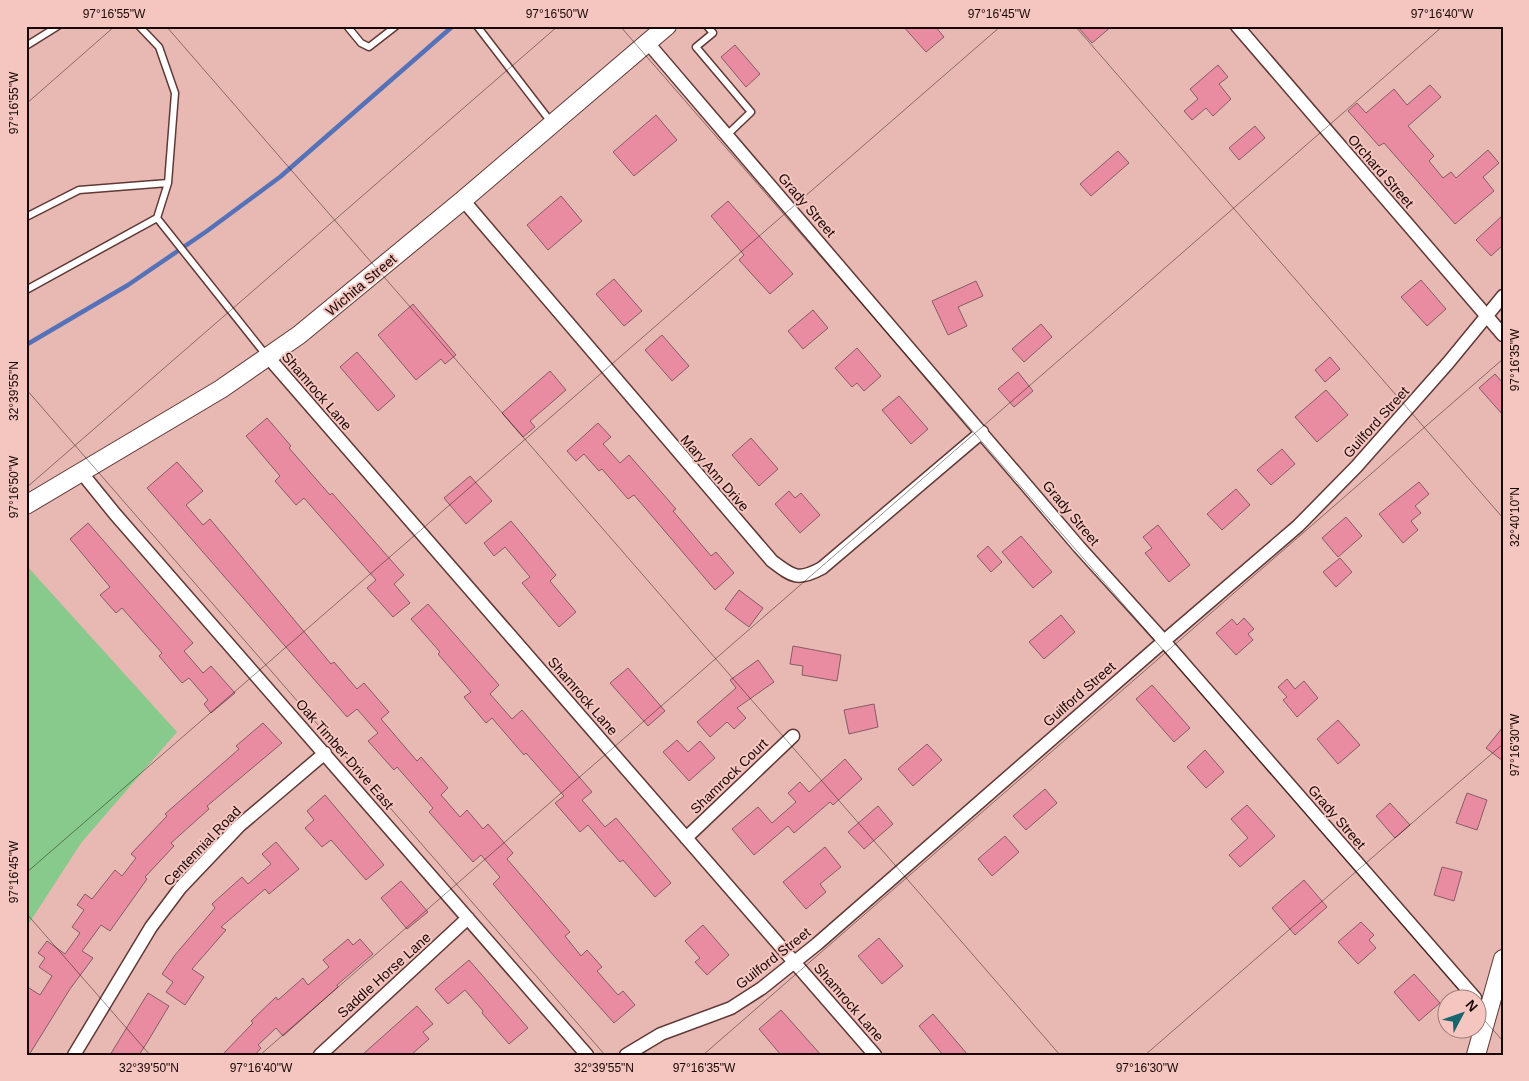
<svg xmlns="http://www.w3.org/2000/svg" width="1529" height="1081" viewBox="0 0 1529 1081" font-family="Helvetica,sans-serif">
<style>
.green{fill:#88ca8b}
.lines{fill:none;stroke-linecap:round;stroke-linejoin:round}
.stream{stroke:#5572b8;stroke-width:4.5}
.building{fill:#e98ca1;stroke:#865c65}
.lane-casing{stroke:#603936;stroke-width:9}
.street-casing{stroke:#603936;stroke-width:15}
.secondary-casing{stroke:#603936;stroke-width:20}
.lane{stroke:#fff;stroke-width:6}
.street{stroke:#fff;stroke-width:12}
.secondary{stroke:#fff;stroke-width:18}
.ticks{fill:none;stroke:#180908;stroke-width:1;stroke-opacity:0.45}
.labels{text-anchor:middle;stroke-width:4;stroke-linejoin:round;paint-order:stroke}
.street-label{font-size:14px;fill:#180908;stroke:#f5c5bf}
.neatline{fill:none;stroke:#180908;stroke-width:2}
.ticks-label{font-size:12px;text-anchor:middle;fill:#180908}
</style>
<rect width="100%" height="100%" fill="#e8b8b3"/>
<path class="green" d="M 26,565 L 177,732 L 81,843 L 26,928 Z"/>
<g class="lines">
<path class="stream" d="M 26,345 L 128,285 L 207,231 L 280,177 L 453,26"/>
</g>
<path class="building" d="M 903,26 L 935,26 L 944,37 L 926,52 Z
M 1077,26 L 1112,26 L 1092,43 Z
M 735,45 L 760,74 L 746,87 L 721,57 Z
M 1218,65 L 1228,77 L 1219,84 L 1231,99 L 1213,116 L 1206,108 L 1192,120 L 1184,111 L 1198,99 L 1190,89 Z
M 1430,85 L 1441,97 L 1408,126 L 1434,156 L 1429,161 L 1443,178 L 1451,172 L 1456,178 L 1488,150 L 1499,163 L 1483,177 L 1494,191 L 1455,224 L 1384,143 L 1379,146 L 1348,111 L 1357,103 L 1366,113 L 1394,89 L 1407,105 Z
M 656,115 L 677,140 L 634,176 L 613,152 Z
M 1255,126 L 1265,138 L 1239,160 L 1229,148 Z
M 1118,151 L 1129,163 L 1091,196 L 1080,184 Z
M 561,196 L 582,221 L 548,250 L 527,225 Z
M 728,201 L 793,274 L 770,294 L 739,260 L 744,255 L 711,216 Z
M 1503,215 L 1503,245 L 1491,256 L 1476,240 Z
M 614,279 L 642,311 L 624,326 L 596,294 Z
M 1421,280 L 1446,309 L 1427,326 L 1401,297 Z
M 976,281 L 983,296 L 958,307 L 967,326 L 948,335 L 932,301 Z
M 413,304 L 456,355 L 445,364 L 441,359 L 416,380 L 378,335 Z
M 813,310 L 828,328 L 803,349 L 788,331 Z
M 1041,324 L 1052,337 L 1024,362 L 1012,349 Z
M 662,335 L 689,366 L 672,381 L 645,350 Z
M 857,348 L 881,376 L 864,391 L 857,383 L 852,387 L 835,368 Z
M 357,352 L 395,396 L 378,411 L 340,367 Z
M 1330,357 L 1340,369 L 1325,382 L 1315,370 Z
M 550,371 L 566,390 L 530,421 L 535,427 L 523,437 L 502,413 Z
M 1018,372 L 1033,391 L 1014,407 L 998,389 Z
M 1495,374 L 1503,383 L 1503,415 L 1479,388 Z
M 1326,390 L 1348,415 L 1317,442 L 1295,417 Z
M 899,396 L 928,429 L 911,444 L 882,410 Z
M 267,418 L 291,446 L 289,448 L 330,495 L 332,493 L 404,575 L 394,584 L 410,603 L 393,617 L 367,588 L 376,580 L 304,498 L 296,505 L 275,481 L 280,476 L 246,436 Z
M 598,423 L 611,437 L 603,444 L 620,463 L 629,455 L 676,509 L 673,511 L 711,556 L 716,552 L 734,573 L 715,590 L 634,495 L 628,499 L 602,469 L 599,471 L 584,454 L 576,461 L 567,451 Z
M 751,438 L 778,469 L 759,486 L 732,455 Z
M 1282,449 L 1295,464 L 1271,485 L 1257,470 Z
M 177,462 L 203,491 L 186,505 L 203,525 L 210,519 L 331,664 L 334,662 L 357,689 L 364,683 L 389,712 L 381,719 L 417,761 L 421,757 L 448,788 L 441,795 L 460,817 L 467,810 L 483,829 L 488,824 L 513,853 L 507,859 L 570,932 L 565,936 L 581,956 L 587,950 L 602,967 L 597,971 L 618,995 L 623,991 L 635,1005 L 614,1023 L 554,956 L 493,884 L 500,877 L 481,855 L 473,862 L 429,812 L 433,808 L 397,767 L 394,770 L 368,741 L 378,733 L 357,709 L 347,717 L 147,488 Z
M 470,476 L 492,501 L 466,524 L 444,498 Z
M 1419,482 L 1429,494 L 1415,506 L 1421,513 L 1411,521 L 1418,530 L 1403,543 L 1379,514 Z
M 1236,489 L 1250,505 L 1222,530 L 1207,514 Z
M 789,491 L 795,498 L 801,493 L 820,515 L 800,533 L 775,504 Z
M 1346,517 L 1362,536 L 1338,557 L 1322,538 Z
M 511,521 L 556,575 L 550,581 L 576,612 L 559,627 L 522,583 L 530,577 L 505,547 L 494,556 L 484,543 Z
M 88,523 L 193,643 L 184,651 L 203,673 L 211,666 L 235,693 L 211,713 L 204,704 L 208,700 L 189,678 L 182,683 L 159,656 L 162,653 L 122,608 L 116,613 L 100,595 L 110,587 L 70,539 Z
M 1158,525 L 1190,565 L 1169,582 L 1145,553 L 1152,548 L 1143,537 Z
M 1021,536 L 1052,572 L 1033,588 L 1002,552 Z
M 988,546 L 1002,562 L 991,572 L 977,556 Z
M 1340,558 L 1352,572 L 1336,587 L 1323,572 Z
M 739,590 L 763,608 L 749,627 L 725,609 Z
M 428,604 L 499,685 L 490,694 L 512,719 L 522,710 L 592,792 L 582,800 L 605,827 L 616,818 L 671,883 L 655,897 L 623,860 L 620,862 L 588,825 L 580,832 L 555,803 L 564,796 L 526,753 L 524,755 L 492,718 L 486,723 L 464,697 L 471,692 L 438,654 L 440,652 L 411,619 Z
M 1061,615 L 1075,632 L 1044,659 L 1029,642 Z
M 1244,618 L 1254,629 L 1248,634 L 1253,640 L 1236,655 L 1216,633 L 1232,619 L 1237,625 Z
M 793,646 L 841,655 L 837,681 L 802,675 L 803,666 L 790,664 Z
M 758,660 L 774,682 L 737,708 L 746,718 L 734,729 L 727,722 L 710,737 L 697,722 L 736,688 L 730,680 Z
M 628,668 L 665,711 L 648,726 L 610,683 Z
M 1287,679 L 1295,689 L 1304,681 L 1318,698 L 1297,717 L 1283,700 L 1287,697 L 1278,687 Z
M 1152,685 L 1190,728 L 1174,742 L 1136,699 Z
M 874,704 L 878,727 L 849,734 L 844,710 Z
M 1338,720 L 1360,745 L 1338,764 L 1317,739 Z
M 263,723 L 282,743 L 207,806 L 209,809 L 171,843 L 174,846 L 145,877 L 147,879 L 110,931 L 101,925 L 82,951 L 93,958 L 70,989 L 29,1055 L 26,1055 L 26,986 L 40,995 L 52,976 L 39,967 L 45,958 L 38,953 L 47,941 L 65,954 L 80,933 L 72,927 L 84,910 L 77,905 L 85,894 L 92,899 L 115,870 L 122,876 L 136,858 L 131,854 L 167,816 L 165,814 L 239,749 L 236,746 Z
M 1503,727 L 1503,761 L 1486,748 Z
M 677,740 L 688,752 L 700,741 L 715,758 L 689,781 L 663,752 Z
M 927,744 L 942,760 L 913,786 L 898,769 Z
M 1205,750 L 1224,772 L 1206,788 L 1187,767 Z
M 845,759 L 862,779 L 833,805 L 830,802 L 794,833 L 788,826 L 754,855 L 732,829 L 758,807 L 772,823 L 796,802 L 788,793 L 800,782 L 809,792 Z
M 1045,789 L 1057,803 L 1026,830 L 1013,816 Z
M 1467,793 L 1487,800 L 1477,830 L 1456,823 Z
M 325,795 L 384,865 L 366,880 L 331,840 L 322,847 L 305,828 L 314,820 L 307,811 Z
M 1390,803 L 1410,825 L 1395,838 L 1376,816 Z
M 1247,805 L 1275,836 L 1240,867 L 1229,855 L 1248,838 L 1231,819 Z
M 878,806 L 893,824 L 864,849 L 848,832 Z
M 1005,836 L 1019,852 L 992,876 L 978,859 Z
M 276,842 L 299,869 L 269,894 L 265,889 L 221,927 L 226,930 L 192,969 L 204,977 L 185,1005 L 166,992 L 173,982 L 162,974 L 175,955 L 215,908 L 212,904 L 242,877 L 248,884 L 271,864 L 262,854 Z
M 825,847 L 841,867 L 820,884 L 826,892 L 806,909 L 783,882 Z
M 1442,867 L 1462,872 L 1454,901 L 1434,895 Z
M 1304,880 L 1327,907 L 1295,935 L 1272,908 Z
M 401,881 L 428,912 L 407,929 L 381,898 Z
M 1361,922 L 1374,935 L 1369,940 L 1376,948 L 1358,964 L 1338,942 Z
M 703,925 L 729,955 L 707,975 L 695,962 L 700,958 L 685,941 Z
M 879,938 L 903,966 L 882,984 L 858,956 Z
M 348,939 L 353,945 L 360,939 L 373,954 L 337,985 L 338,987 L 283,1036 L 276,1028 L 258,1045 L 261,1048 L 255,1055 L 222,1055 L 253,1023 L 251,1021 L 276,997 L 278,1000 L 303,978 L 308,985 L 329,967 L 323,960 Z
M 469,960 L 528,1028 L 509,1044 L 482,1013 L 483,1011 L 465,990 L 448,1004 L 435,989 Z
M 1414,974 L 1440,1003 L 1419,1021 L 1394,992 Z
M 148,993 L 169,1006 L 148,1041 L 139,1055 L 110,1055 Z
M 417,1006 L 433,1024 L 423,1032 L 429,1039 L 411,1055 L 362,1055 Z
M 781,1010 L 821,1055 L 781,1055 L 759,1029 Z
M 933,1014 L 968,1055 L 943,1055 L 919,1026 Z"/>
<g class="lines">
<g class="lane-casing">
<path id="lane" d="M 139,26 L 159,47 L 175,93 L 168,183
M 347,26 L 361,43 L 369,47 L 396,26
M 477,26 L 551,122
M 707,26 L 713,33 L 696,47 L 751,112 L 727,135
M 26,46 L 58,26
M 26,217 L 79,190 L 168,183 L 157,218 L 266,355
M 26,290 L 157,218"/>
</g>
<g class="street-casing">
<path id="street" d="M 1237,26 L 1503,335
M 648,43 L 1079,547 L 1164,641 L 1475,998
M 463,200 L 772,561 C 793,577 798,581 822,568 L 982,432
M 268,357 L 875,1055
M 81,472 L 115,514 L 587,1055
M 686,838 L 793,736
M 74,1055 L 151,927 L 181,887 L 239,826 L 325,753
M 320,1055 L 468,918
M 626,1055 L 661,1034 L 731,1008 L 762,988 L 817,944 L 1164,641 L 1298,526 L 1356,467 L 1448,363 L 1503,296"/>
</g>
<g class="secondary-casing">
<path id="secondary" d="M 26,505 L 221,389 L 299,335 L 463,200 L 667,26
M 1476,1055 L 1503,959"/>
</g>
<use href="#lane" class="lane"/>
<use href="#street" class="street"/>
<use href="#secondary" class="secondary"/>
</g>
<path class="ticks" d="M 166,26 L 1060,1055M 620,26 L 1466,998M 1075,26 L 1503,518M 26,104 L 115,26M 26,389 L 605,1055M 26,488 L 558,26M 26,873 L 1001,26M 26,913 L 150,1055M 1476,1011 L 1503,1041M 260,1055 L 1443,26M 703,1055 L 1503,359M 1145,1055 L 1503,744"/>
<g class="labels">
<g class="street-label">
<text transform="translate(1381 171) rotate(49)" y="5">Orchard Street</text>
<text transform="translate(807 205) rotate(49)" y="5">Grady Street</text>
<text transform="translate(361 285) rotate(-40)" y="5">Wichita Street</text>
<text transform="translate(317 391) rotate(49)" y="5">Shamrock Lane</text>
<text transform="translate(1376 422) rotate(-48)" y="5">Guilford Street</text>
<text transform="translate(715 473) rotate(49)" y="5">Mary Ann Drive</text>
<text transform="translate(1071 513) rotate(50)" y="5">Grady Street</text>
<text transform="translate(1079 694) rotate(-41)" y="5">Guilford Street</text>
<text transform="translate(583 696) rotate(49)" y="5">Shamrock Lane</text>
<text transform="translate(345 754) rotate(49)" y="5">Oak Timber Drive East</text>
<text transform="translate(729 776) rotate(-44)" y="5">Shamrock Court</text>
<text transform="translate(1337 817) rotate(49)" y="5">Grady Street</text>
<text transform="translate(202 846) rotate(-46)" y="5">Centennial Road</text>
<text transform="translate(773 958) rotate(-38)" y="5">Guilford Street</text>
<text transform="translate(384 975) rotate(-42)" y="5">Saddle Horse Lane</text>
<text transform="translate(849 1002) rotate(49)" y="5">Shamrock Lane</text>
</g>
</g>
<rect width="1529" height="1081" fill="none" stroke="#f5c5bf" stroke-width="55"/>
<g transform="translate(1462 1014) rotate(49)"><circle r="24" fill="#f5c5bf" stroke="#9d7a76"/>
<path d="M0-4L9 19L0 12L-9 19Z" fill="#17656d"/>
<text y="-8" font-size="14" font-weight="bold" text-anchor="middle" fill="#180908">N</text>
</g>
<rect x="28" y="28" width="1474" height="1026" class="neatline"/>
<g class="ticks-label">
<text x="114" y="18">97°16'55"W</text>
<text x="557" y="18">97°16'50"W</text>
<text x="999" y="18">97°16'45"W</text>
<text x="1442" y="18">97°16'40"W</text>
<text transform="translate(14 103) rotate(-90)" y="4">97°16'55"W</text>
<text transform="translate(1515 360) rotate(-90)" y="4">97°16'35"W</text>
<text transform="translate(14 391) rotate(-90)" y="4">32°39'55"N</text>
<text transform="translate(14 487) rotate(-90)" y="4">97°16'50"W</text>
<text transform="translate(1515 517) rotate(-90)" y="4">32°40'10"N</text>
<text transform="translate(1515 745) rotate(-90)" y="4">97°16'30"W</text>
<text transform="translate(14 872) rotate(-90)" y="4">97°16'45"W</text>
<text x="149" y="1072">32°39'50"N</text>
<text x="261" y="1072">97°16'40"W</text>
<text x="604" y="1072">32°39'55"N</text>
<text x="704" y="1072">97°16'35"W</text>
<text x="1147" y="1072">97°16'30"W</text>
</g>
</svg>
